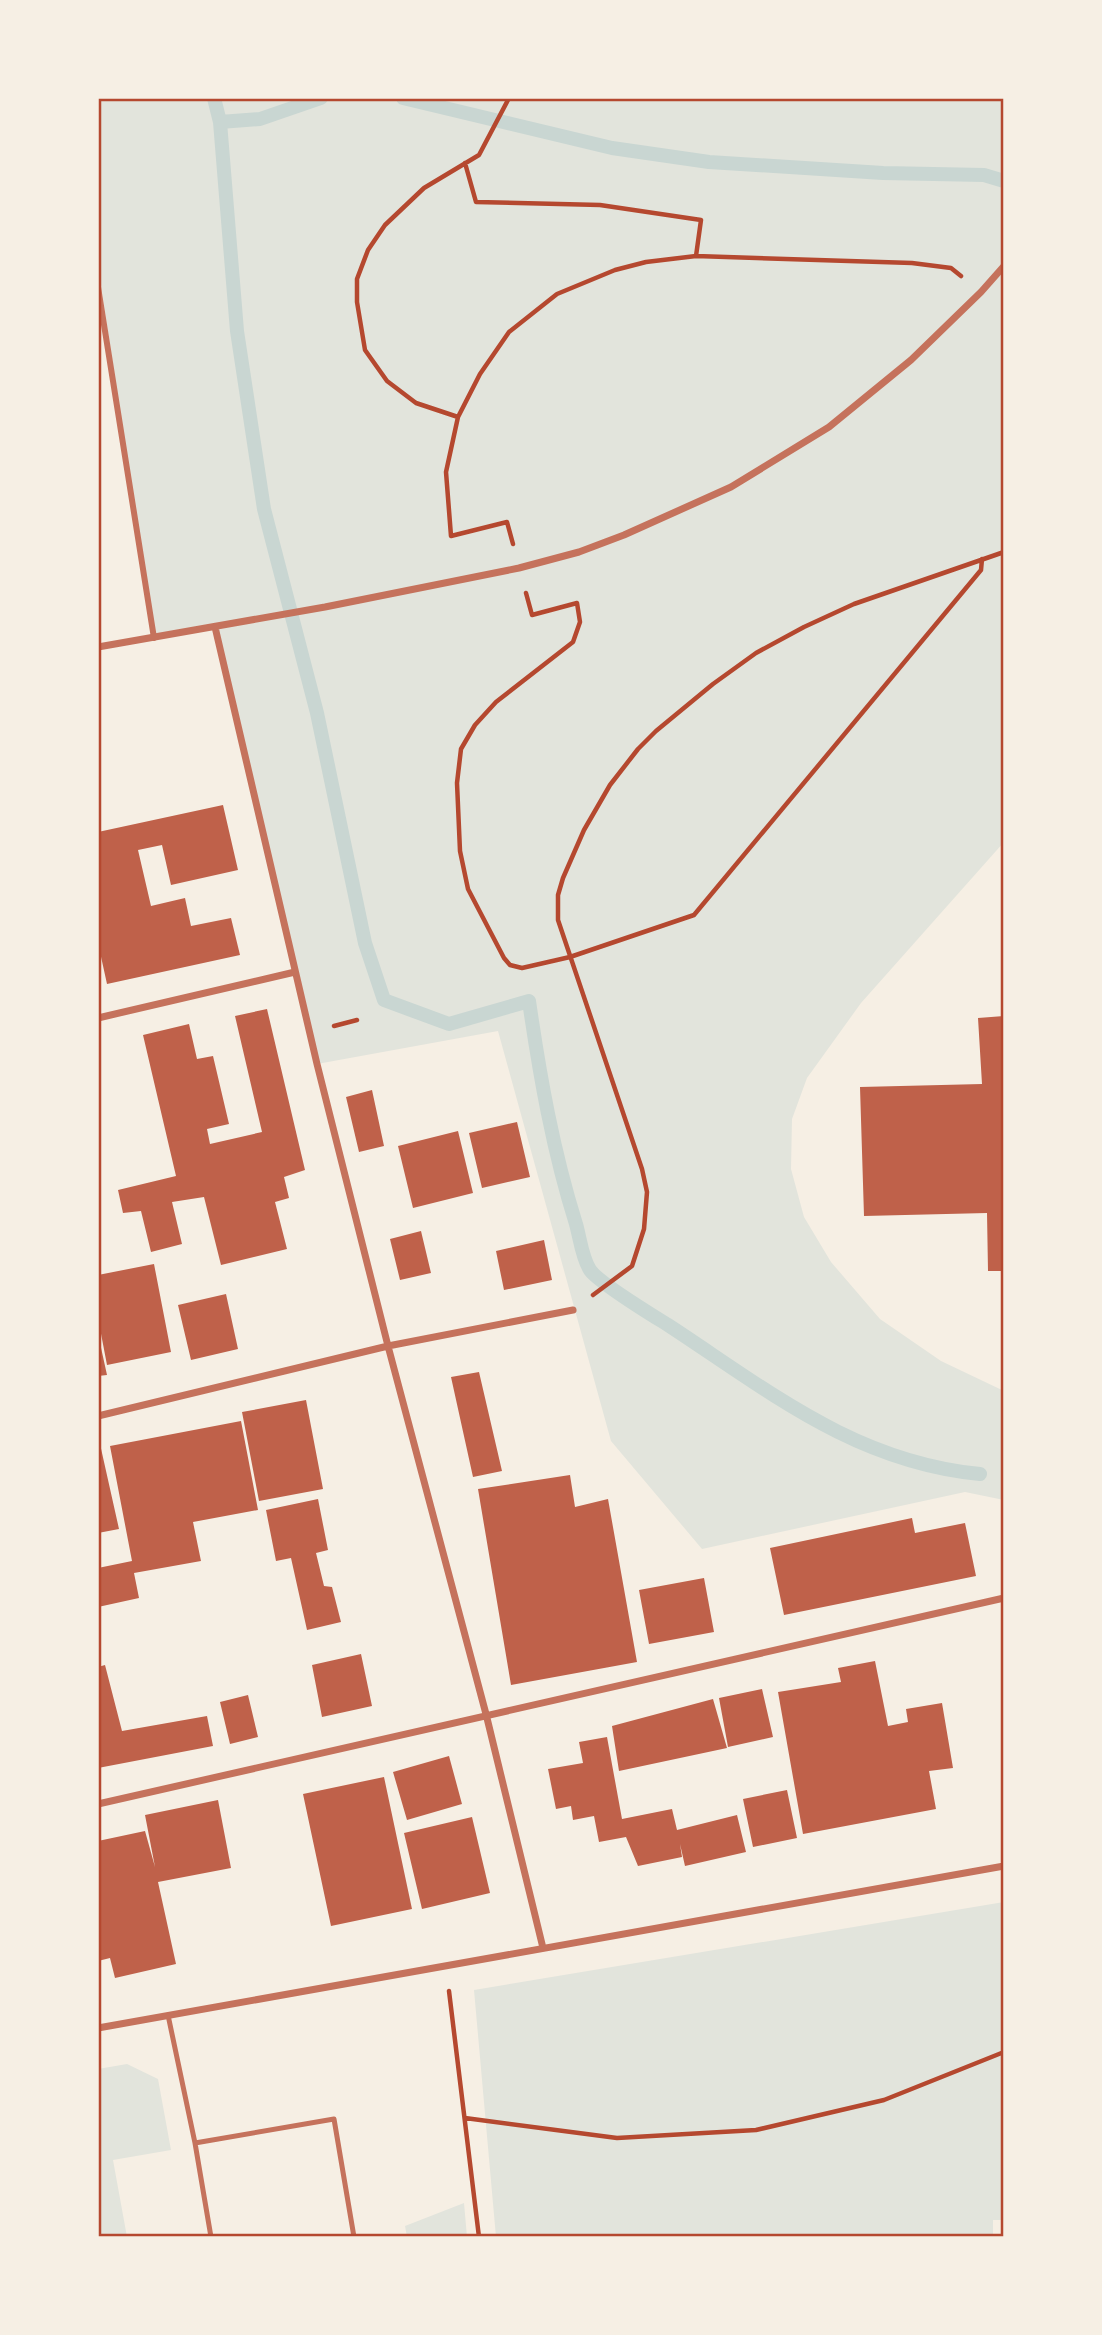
<svg xmlns="http://www.w3.org/2000/svg" width="1102" height="2335" viewBox="0 0 1102 2335" font-family="Roboto,sans-serif">
<style>
.green{fill:#e2e4dc}
.lines{fill:none;stroke-linecap:round;stroke-linejoin:round}
.stream{stroke:#c9d6d2;stroke-width:14}
.building{fill:#bf614a}
.path{stroke:#b5482f;stroke-width:4.5}
.service{stroke:#c5725c;stroke-width:5}
.pedestrian{stroke:#c5725c;stroke-width:6}
.minor{stroke:#c5725c;stroke-width:7}
.neatline{fill:none;stroke:#b5482f;stroke-width:2.5}
</style>
<rect width="100%" height="100%" fill="#f6efe4"/>
<path class="green" d="M 98,98 L 1004,98 L 1004,842 L 861,1003 L 807,1078 L 792,1119 L 791,1169 L 804,1217 L 831,1262 L 880,1319 L 941,1361 L 1004,1391 L 1004,1500 L 965,1492 L 702,1549 L 611,1441 L 498,1031 L 317,1064 L 215,628 L 154,638 L 98,265 Z
M 1004,1902 L 1004,2220 L 993,2220 L 993,2237 L 496,2237 L 474,1990 Z
M 127,2064 L 158,2079 L 171,2150 L 113,2160 L 127,2237 L 98,2237 L 98,2069 Z
M 464,2203 L 467,2237 L 407,2237 L 405,2226 Z"/>
<g class="lines">
<path class="stream" d="M 214,98 L 220,122 L 260,119 L 321,98
M 403,98 L 612,148 L 709,162 L 883,173 L 984,175 L 1004,181
M 220,122 L 237,331 L 264,509 L 317,713 L 365,943 L 384,1000 L 449,1024 L 529,1001 C 540,1077 553,1151 576,1224 C 580,1238 582,1258 590,1270 C 599,1283 652,1315 668,1325 C 769,1391 855,1462 980,1474"/>
</g>
<path class="building" d="M 223,805 L 238,870 L 171,885 L 162,845 L 138,850 L 151,906 L 185,898 L 191,926 L 231,918 L 240,955 L 107,984 L 98,943 L 98,832 Z
M 267,1009 L 305,1170 L 284,1177 L 289,1198 L 275,1202 L 287,1249 L 221,1265 L 204,1197 L 172,1202 L 182,1244 L 151,1252 L 141,1211 L 123,1213 L 118,1190 L 176,1176 L 143,1035 L 189,1024 L 197,1059 L 213,1056 L 229,1124 L 207,1129 L 210,1144 L 262,1132 L 235,1016 Z
M 1004,1016 L 1004,1271 L 988,1271 L 987,1213 L 864,1216 L 860,1087 L 982,1084 L 978,1018 Z
M 372,1090 L 384,1146 L 359,1152 L 346,1097 Z
M 517,1122 L 530,1177 L 482,1188 L 469,1133 Z
M 458,1131 L 473,1193 L 413,1208 L 398,1146 Z
M 421,1231 L 431,1273 L 400,1280 L 390,1239 Z
M 544,1240 L 552,1280 L 504,1290 L 496,1251 Z
M 154,1264 L 171,1352 L 107,1365 L 98,1318 L 98,1275 Z
M 226,1294 L 238,1349 L 191,1360 L 178,1305 Z
M 98,1334 L 107,1375 L 98,1376 Z
M 479,1372 L 502,1471 L 473,1477 L 451,1377 Z
M 306,1400 L 323,1489 L 259,1501 L 242,1412 Z
M 241,1421 L 258,1510 L 193,1522 L 201,1561 L 134,1573 L 139,1598 L 98,1607 L 98,1568 L 132,1561 L 110,1446 Z
M 100,1444 L 119,1529 L 98,1533 L 98,1445 Z
M 570,1475 L 575,1507 L 608,1499 L 637,1662 L 511,1685 L 478,1489 Z
M 318,1499 L 328,1550 L 316,1553 L 324,1586 L 332,1587 L 341,1622 L 307,1630 L 291,1558 L 276,1561 L 266,1510 Z
M 912,1518 L 915,1533 L 965,1523 L 976,1576 L 784,1615 L 770,1548 Z
M 704,1578 L 714,1632 L 649,1644 L 639,1590 Z
M 361,1654 L 372,1706 L 322,1717 L 312,1665 Z
M 875,1661 L 888,1726 L 908,1722 L 906,1709 L 942,1703 L 953,1768 L 929,1771 L 936,1809 L 803,1834 L 778,1692 L 841,1682 L 838,1668 Z
M 105,1665 L 122,1731 L 207,1716 L 213,1746 L 98,1768 L 98,1667 Z
M 762,1689 L 773,1737 L 728,1747 L 719,1698 Z
M 248,1695 L 258,1737 L 230,1744 L 220,1702 Z
M 713,1699 L 727,1748 L 619,1771 L 612,1726 Z
M 607,1737 L 622,1819 L 672,1809 L 677,1830 L 737,1815 L 746,1852 L 685,1866 L 680,1844 L 682,1857 L 638,1866 L 626,1837 L 599,1842 L 594,1816 L 573,1820 L 571,1806 L 556,1809 L 548,1769 L 583,1763 L 579,1742 Z
M 449,1756 L 462,1804 L 407,1820 L 393,1772 Z
M 384,1777 L 412,1909 L 331,1926 L 303,1794 Z
M 787,1790 L 797,1838 L 753,1847 L 743,1799 Z
M 218,1800 L 231,1868 L 158,1882 L 176,1964 L 115,1978 L 110,1958 L 98,1961 L 98,1841 L 145,1831 L 155,1867 L 145,1815 Z
M 472,1817 L 490,1893 L 422,1909 L 404,1833 Z"/>
<g class="lines">
<path class="path" d="M 465,163 L 476,202 L 600,205 L 701,220 L 696,256
M 458,417 L 416,403 L 387,381 L 365,350 L 357,302 L 357,279 L 368,250 L 385,225 L 424,188 L 479,155 L 509,98
M 513,544 L 507,522 L 451,536 L 446,472 L 458,417 L 480,374 L 509,332 L 557,294 L 615,270 L 646,262 L 696,256 L 912,263 L 951,268 L 961,276
M 526,593 L 532,615 L 577,603 L 580,622 L 573,642 L 496,702 L 475,725 L 461,749 L 457,783 L 460,851 L 468,889 L 504,958 L 510,965 L 522,968 L 570,957 L 694,915 L 981,570 L 982,559
M 334,1026 L 357,1020
M 593,1295 L 632,1266 L 644,1229 L 647,1192 L 642,1169 L 558,920 L 558,895 L 563,878 L 584,830 L 610,785 L 638,749 L 656,731 L 713,684 L 756,653 L 804,627 L 854,604 L 1004,552
M 449,1991 L 479,2237
M 465,2118 L 617,2138 L 756,2130 L 884,2100 L 1004,2052"/>
<path class="service" d="M 168,2015 L 195,2143
M 211,2237 L 195,2143 L 334,2119 L 354,2237"/>
<path class="pedestrian" d="M 98,287 L 154,638"/>
<path class="minor" d="M 215,627 L 317,1064 L 388,1346 L 486,1714 L 543,1948
M 98,647 L 325,607 L 519,568 L 579,552 L 624,535 L 731,487 L 829,427 L 911,360 L 981,292 L 1004,266
M 98,1018 L 295,972
M 98,1416 L 388,1346 L 573,1310
M 98,1804 L 1004,1598
M 98,2028 L 1004,1866"/>
</g>
<rect width="1102" height="2335" fill="none" stroke="#f6efe4" stroke-width="200"/>
<rect x="100" y="100" width="902" height="2135" class="neatline"/>
</svg>
